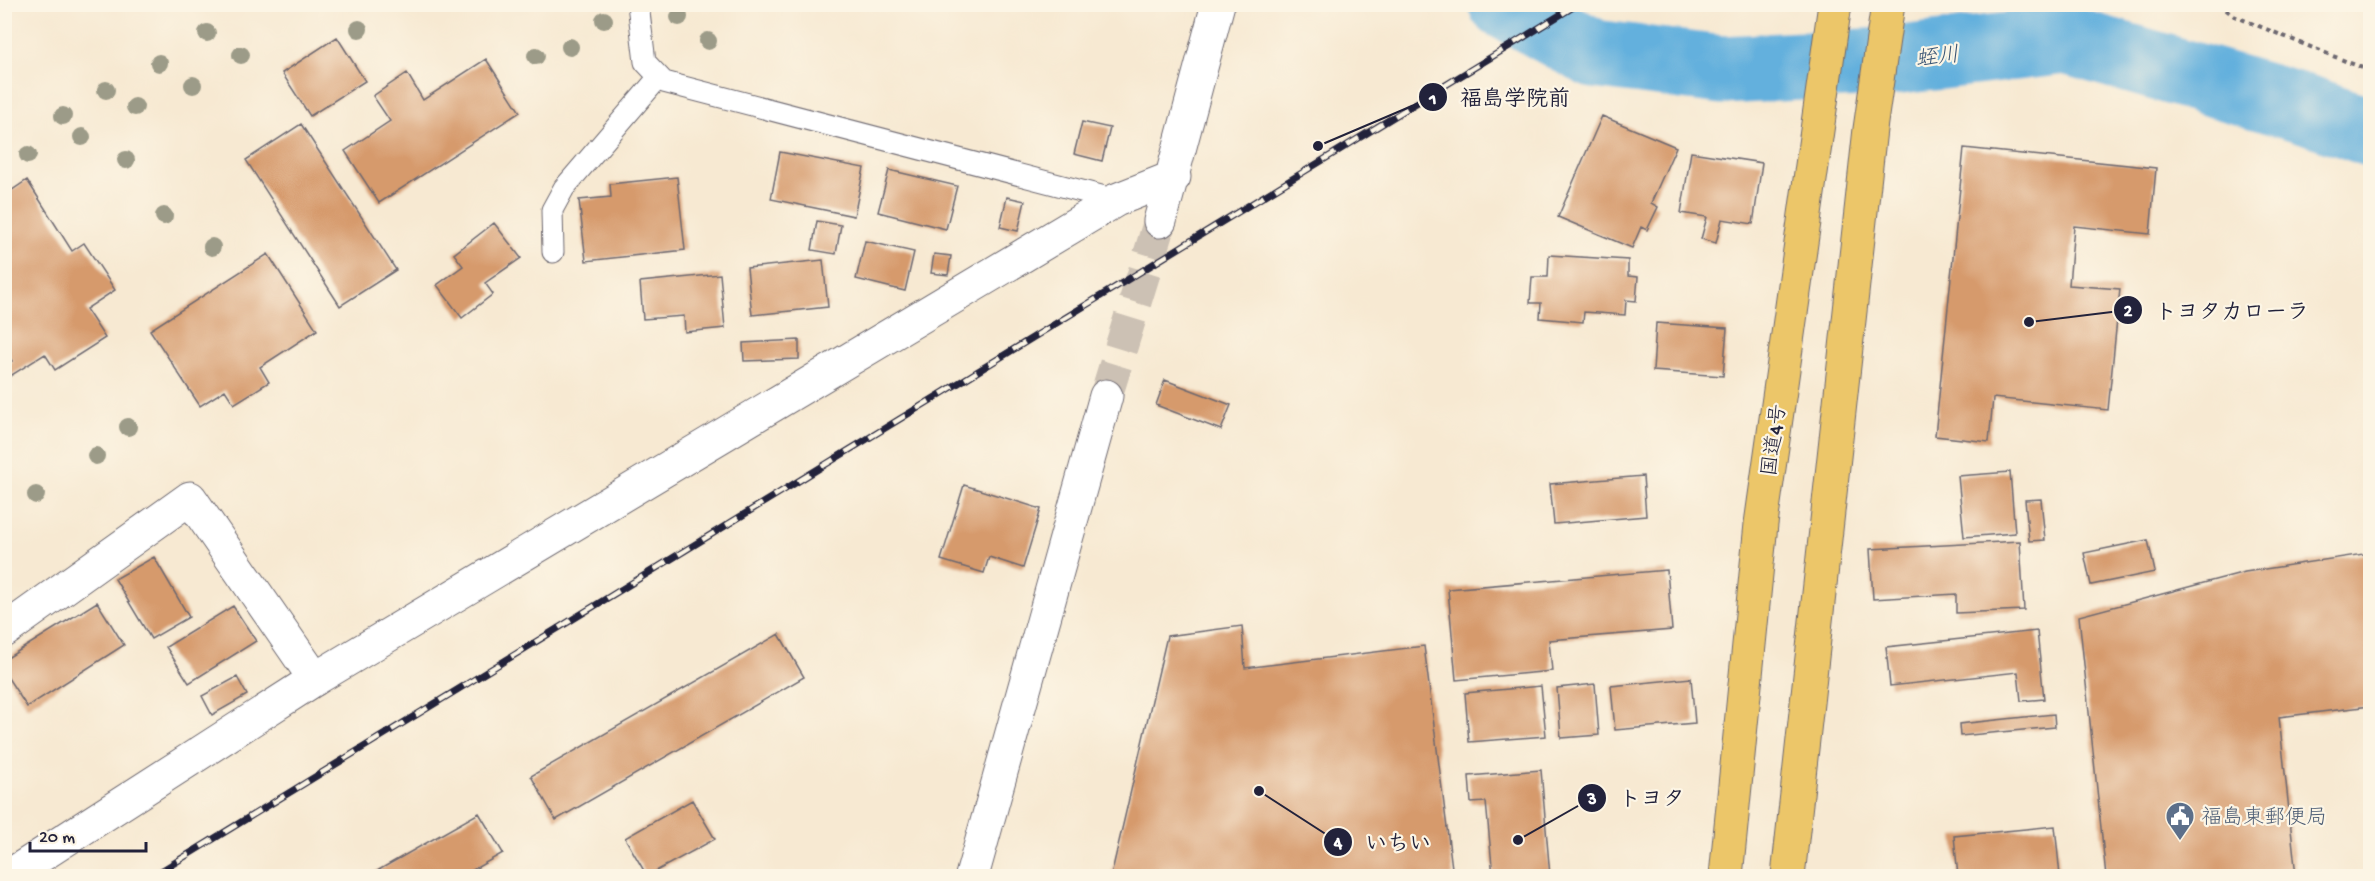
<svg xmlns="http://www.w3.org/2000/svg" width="2375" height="881" viewBox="0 0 2375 881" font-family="'Gochi Hand','Klee One',sans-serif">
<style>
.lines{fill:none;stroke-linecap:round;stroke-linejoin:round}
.river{stroke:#64b0dd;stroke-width:69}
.building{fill:#d69a6c}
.tertiary-tunnel{stroke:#ccc1b4;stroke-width:33;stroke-dasharray:33 16;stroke-linecap:butt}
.service-casing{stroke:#6d6870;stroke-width:23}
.minor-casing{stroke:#6d6870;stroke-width:35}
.tertiary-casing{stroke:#6d6870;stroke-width:35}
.trunk-casing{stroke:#6d6870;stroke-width:35}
.path{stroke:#6d6870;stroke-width:4;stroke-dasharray:4.5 4.5;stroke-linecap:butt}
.service{stroke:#fff;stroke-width:21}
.minor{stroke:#fff;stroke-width:33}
.tertiary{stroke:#fff;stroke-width:33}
.trunk{stroke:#ecc669;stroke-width:33}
.rail-casing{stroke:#22223b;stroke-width:7}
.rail{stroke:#fcf5e5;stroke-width:4.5;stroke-dasharray:14;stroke-linecap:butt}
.tree{fill:#9c9b88}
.labels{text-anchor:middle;stroke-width:4.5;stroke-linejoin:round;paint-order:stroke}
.street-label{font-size:21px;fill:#22223b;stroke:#fcf5e5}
.service-label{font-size:21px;fill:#4e5e75;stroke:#fcf5e5;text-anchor:start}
.water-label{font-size:22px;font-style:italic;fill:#395474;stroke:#fcf5e5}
.leader{fill:none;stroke:#22223b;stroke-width:2}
.callout-dot{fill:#22223b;stroke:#fcf5e5;stroke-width:2}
.mark-label{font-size:18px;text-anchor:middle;font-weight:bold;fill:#fff}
.callout-label{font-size:22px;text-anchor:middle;font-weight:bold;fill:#22223b;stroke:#fcf5e5;stroke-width:4.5;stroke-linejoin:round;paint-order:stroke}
</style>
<rect width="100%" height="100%" fill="#fcf5e5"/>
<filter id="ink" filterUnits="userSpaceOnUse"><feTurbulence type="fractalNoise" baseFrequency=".0167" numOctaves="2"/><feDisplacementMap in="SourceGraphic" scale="12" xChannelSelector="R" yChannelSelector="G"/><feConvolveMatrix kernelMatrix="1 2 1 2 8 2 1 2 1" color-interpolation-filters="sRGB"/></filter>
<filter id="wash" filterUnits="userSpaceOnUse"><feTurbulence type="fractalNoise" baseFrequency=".008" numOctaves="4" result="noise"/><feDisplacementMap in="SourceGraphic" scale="24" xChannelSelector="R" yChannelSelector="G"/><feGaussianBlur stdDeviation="1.35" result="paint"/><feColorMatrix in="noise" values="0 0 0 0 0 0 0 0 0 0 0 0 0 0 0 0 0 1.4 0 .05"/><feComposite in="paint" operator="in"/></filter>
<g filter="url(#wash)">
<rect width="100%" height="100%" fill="#f7e9d2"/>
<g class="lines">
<path class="river" d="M 1503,4 L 1594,54 L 1722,70 L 1884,62 L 2066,40 L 2309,110 L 2370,132"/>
</g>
<g id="blocks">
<path class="building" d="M 337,37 L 365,81 L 310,116 L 282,73 Z
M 486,59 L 520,112 L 379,203 L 345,151 L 390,121 L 373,96 L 407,73 L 423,100 Z
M 1602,116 L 1676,147 L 1651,203 L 1658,207 L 1647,230 L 1641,227 L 1632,248 L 1558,217 Z
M 1082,122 L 1110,128 L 1102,161 L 1074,154 Z
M 301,124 L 396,270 L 340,306 L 246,160 Z
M 1964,148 L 2156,168 L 2150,234 L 2074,226 L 2069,285 L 2120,289 L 2108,410 L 1993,398 L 1989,442 L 1935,436 Z
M 780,152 L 864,168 L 854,216 L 771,199 Z
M 1691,152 L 1762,163 L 1753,224 L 1722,219 L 1716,243 L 1701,239 L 1707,217 L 1681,213 Z
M 889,170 L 957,186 L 946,229 L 878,212 Z
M 677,177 L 685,250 L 586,261 L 579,200 L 611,197 L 610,184 Z
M 27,180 L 72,251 L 84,243 L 115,290 L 86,309 L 105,338 L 55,370 L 45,354 L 4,380 L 4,365 L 12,361 L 5,350 L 5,195 Z
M 1007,197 L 1025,201 L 1018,231 L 1000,227 Z
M 817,221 L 841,225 L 836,254 L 812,250 Z
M 494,223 L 521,258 L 485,283 L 493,294 L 462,318 L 437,285 L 463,266 L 454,254 Z
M 865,241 L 914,252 L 905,291 L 856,279 Z
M 268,254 L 317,330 L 260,367 L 269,382 L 234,404 L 225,390 L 200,406 L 150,330 Z
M 934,254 L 951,256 L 948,275 L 931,273 Z
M 1549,255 L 1628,260 L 1628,276 L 1638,277 L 1636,301 L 1626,300 L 1625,315 L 1584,312 L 1583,322 L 1540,318 L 1541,303 L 1530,303 L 1532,277 L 1548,277 Z
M 823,260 L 828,307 L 752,315 L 747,268 Z
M 720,274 L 725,328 L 685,332 L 684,316 L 643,319 L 640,282 Z
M 1656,323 L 1727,328 L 1723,376 L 1653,371 Z
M 799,340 L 799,359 L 744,361 L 743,343 Z
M 1165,380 L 1231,405 L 1221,430 L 1156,405 Z
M 2010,472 L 2015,533 L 1964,537 L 1958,476 Z
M 1643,476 L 1646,516 L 1554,524 L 1550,484 Z
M 964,485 L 1041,509 L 1023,568 L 989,557 L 984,573 L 941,560 Z
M 2041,499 L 2045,540 L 2029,541 L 2025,500 Z
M 2148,540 L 2155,572 L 2091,585 L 2084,553 Z
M 2020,541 L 2024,610 L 1956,613 L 1956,594 L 1873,599 L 1870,549 Z
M 2370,553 L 2370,706 L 2279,717 L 2296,876 L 2106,876 L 2079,616 L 2245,572 Z
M 154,557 L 189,617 L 151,639 L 115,579 Z
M 1667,570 L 1672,630 L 1549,640 L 1552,671 L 1456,680 L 1448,589 Z
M 97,602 L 124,645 L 27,707 L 4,672 L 4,660 Z
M 233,606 L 256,641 L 189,683 L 166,647 Z
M 1242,626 L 1245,668 L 1424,646 L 1453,876 L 1111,876 L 1167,636 Z
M 2037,631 L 2044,699 L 2021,701 L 2018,672 L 1890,686 L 1886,647 Z
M 779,634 L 804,677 L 556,820 L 531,776 Z
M 237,677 L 247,695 L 212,715 L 202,696 Z
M 1691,678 L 1695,723 L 1615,730 L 1611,686 Z
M 1595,684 L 1599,735 L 1561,738 L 1557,688 Z
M 1541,686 L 1546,736 L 1469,742 L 1465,693 Z
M 2054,714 L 2055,727 L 1960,736 L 1959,724 Z
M 1541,770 L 1550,876 L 1493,876 L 1486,802 L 1471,803 L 1469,776 Z
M 692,800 L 715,839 L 647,876 L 625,838 Z
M 479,813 L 503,853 L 462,876 L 368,876 Z
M 2055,826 L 2060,876 L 1958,876 L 1954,836 Z"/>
</g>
</g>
<g filter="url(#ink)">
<use href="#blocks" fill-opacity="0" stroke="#6d6870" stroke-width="1.5"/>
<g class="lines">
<path class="tertiary-tunnel" d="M 1106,396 L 1160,221"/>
<g class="service-casing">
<path id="service" d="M 638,4 L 645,62 L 664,82 L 1116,200
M 553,252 L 552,210 L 564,188 L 659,77"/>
</g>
<g class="minor-casing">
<path id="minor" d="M 4,631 L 190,498 L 315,679"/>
</g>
<g class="tertiary-casing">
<path id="tertiary" d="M 1160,221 L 1218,4
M 9,876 L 315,679 L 1116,200 L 1174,177
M 972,876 L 1106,396"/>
</g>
<g class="trunk-casing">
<path id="trunk" d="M 1726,876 L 1761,524 L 1835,4
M 1788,876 L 1870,129 L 1888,4"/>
</g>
<path class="path" d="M 2219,4 L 2234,16 L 2370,71"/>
<use href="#service" class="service"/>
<use href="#minor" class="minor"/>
<use href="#tertiary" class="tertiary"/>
<use href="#trunk" class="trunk"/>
<g class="rail-casing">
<path id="rail" d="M 153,876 L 1578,4"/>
</g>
<use href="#rail" class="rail"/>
</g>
<g class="tree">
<circle cx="679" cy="17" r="9"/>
<circle cx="604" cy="20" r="9"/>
<circle cx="359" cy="29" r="9"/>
<circle cx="207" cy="33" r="9"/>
<circle cx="708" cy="41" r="9"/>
<circle cx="570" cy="47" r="9"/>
<circle cx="241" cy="55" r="9"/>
<circle cx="536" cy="56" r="9"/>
<circle cx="159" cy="63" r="9"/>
<circle cx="193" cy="85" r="9"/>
<circle cx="106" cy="90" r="9"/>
<circle cx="135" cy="107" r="9"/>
<circle cx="63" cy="116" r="9"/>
<circle cx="82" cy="137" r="9"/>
<circle cx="28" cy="155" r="9"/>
<circle cx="126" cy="160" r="9"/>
<circle cx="164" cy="216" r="9"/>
<circle cx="212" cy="247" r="9"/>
<circle cx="128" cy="427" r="9"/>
<circle cx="96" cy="456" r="9"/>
<circle cx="36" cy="495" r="9"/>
</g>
</g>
<defs>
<g id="civic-pin" transform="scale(1.5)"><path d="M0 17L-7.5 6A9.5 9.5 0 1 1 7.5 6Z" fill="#5c6f8a" stroke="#fcf5e5"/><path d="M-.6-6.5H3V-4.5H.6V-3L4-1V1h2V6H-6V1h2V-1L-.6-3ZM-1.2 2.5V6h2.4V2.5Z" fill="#fff"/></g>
</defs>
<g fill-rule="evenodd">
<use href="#civic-pin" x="2180" y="816"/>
</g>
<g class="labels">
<g class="street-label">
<text transform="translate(1773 440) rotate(-82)" y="7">国道4号</text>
</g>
<g class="service-label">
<text x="2201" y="823">福島東郵便局</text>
</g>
<g class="water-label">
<text transform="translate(1937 55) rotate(-7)" y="8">蛭川</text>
</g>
</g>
<path class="leader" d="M1318 146L1433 97M2029 322L2128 310M1518 840L1592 798M1259 791L1338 842"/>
<g class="callout-dot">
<circle cx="1318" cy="146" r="6"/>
<circle cx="2029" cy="322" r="6"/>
<circle cx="1518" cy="840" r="6"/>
<circle cx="1259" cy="791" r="6"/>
<circle cx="1433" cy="97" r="15"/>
<circle cx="2128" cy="310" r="15"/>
<circle cx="1592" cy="798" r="15"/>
<circle cx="1338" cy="842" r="15"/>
</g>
<g class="mark-label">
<text x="1433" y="104">1</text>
<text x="2128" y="316">2</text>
<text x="1592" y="804">3</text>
<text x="1338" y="848">4</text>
</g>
<g class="callout-label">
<text x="1515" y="105">福島学院前</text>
<text x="2232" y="318">トヨタカローラ</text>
<text x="1652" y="805">トヨタ</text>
<text x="1398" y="850">いちい</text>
</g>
<rect width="2375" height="881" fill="none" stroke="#fcf5e5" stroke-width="24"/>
<path d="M30 842v9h116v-9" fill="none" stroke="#22223b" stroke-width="3"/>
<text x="39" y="842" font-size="18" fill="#22223b" stroke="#fcf5e5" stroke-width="4.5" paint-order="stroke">20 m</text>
</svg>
